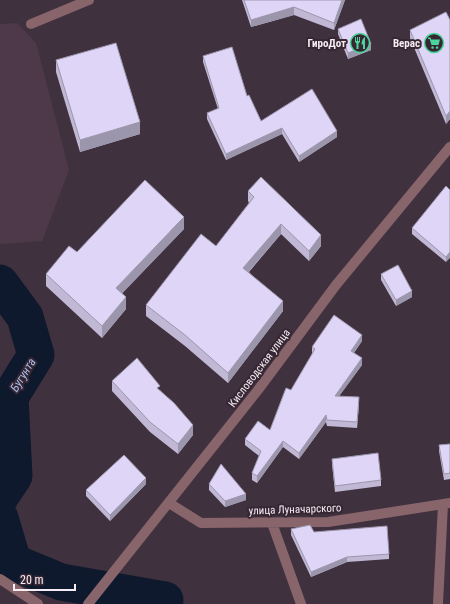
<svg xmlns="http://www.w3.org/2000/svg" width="450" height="604" viewBox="0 0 450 604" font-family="'Roboto Condensed',sans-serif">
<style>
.built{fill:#4d394a}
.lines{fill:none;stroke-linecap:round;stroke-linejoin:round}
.river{stroke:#0f192e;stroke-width:37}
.minor{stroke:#88646b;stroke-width:10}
.wall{fill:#c0b8d4}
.shaded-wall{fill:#9c96ad}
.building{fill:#dfd6f7;stroke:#9c96ad}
.labels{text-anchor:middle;stroke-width:4;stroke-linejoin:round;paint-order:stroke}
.poi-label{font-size:11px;font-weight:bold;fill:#f7edf5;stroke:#362733;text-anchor:end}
.street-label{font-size:11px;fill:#f7edf5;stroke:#362733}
.water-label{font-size:12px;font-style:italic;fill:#a9c2f3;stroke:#362733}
</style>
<rect width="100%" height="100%" fill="#40313e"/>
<path class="built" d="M 17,23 L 36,43 L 69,170 L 42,241 L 0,244 L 0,24 Z"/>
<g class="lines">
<path class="river" d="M 0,283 L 25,317 L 36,355 L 10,397 L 14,476 L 0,497
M 0,518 L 13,562 L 61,582 L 165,600"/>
<path class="minor" d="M 31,24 L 89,0
M 169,503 L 201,523 L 328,522 L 450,503
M 272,523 L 301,604
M 0,579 L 38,604
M 88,604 L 258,390 L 336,285 L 450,147
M 438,604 L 443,504"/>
</g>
<path class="wall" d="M 242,0 L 345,0 L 334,30 L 294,15 L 251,27 Z
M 450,20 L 450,119 L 446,124 L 410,38 L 410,30 Z
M 338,29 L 371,50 L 348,59 L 338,34 Z
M 203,56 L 247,96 L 261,121 L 337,137 L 299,162 L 282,134 L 226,160 L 207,119 L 207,113 L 218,109 L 203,62 Z
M 56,60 L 140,134 L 80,152 L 56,72 Z
M 450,190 L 446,262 L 412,234 L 412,228 Z
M 248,191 L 321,246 L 309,261 L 281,234 L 249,272 L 283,311 L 228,383 L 185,346 L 146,316 L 146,305 L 216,246 L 249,203 L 248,201 Z
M 184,229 L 122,293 L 126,309 L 102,338 L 46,286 L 46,274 L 77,252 Z
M 381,274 L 412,297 L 396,306 L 381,280 Z
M 362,341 L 354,353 L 362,365 L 339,396 L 359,404 L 357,428 L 327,426 L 326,422 L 299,459 L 283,447 L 257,483 L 252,480 L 252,473 L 259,456 L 245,445 L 245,439 L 270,430 L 291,390 L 312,354 L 312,347 Z
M 112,381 L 160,390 L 193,435 L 178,454 L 150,432 L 112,391 Z
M 450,444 L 450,479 L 444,480 L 439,451 L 439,445 Z
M 332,459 L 381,480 L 381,486 L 335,492 L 332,464 Z
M 146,484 L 110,521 L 86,496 L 86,490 Z
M 209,484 L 246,500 L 225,507 L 209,490 Z
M 291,529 L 314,532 L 389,554 L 389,559 L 347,562 L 311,577 L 291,535 Z"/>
<path class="shaded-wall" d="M 342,0 L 345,0 L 334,30 L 334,23 Z
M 294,7 L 294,15 L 251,27 L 251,20 Z
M 371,44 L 371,50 L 348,59 L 348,53 Z
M 450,111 L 450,119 L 446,124 L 446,116 Z
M 140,122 L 140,134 L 80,152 L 80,140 Z
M 282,128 L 282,134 L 226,160 L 226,154 Z
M 337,131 L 337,137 L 299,162 L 299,156 Z
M 184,217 L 184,229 L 116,300 L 116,288 Z
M 281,224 L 281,234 L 243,278 L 243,268 Z
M 321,235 L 321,246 L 309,261 L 309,251 Z
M 450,252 L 450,258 L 446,262 L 446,257 Z
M 412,291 L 412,297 L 396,306 L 396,300 Z
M 126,297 L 126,309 L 102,338 L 102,326 Z
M 283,301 L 283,311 L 228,383 L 228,373 Z
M 362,335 L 362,341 L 351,357 L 351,351 Z
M 362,358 L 362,365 L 335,402 L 335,396 Z
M 359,397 L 359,404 L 357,428 L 357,422 Z
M 326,415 L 326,422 L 299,459 L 299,453 Z
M 193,425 L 193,435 L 178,454 L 178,444 Z
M 283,441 L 283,447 L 257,483 L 257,476 Z
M 146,478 L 146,484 L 110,521 L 110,515 Z
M 246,494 L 246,500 L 225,507 L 225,501 Z
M 347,557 L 347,562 L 311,577 L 311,572 Z"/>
<path class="building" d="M 244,0 L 342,0 L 334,23 L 294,7 L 251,20 Z
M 446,12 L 450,20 L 450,111 L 446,116 L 410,30 Z
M 361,19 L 371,44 L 348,53 L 338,29 Z
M 116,43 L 140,122 L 80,140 L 56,60 Z
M 232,47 L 247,96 L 249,95 L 261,121 L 312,89 L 337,131 L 299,156 L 282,128 L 226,154 L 207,113 L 219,108 L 203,56 Z
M 261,177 L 321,235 L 309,251 L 281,224 L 243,268 L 283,301 L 228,373 L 185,335 L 146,305 L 201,234 L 216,246 L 254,197 L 248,191 Z
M 145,180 L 184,217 L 116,288 L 126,297 L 102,326 L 46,274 L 69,246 L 77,252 Z
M 446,186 L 450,190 L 450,252 L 446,257 L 412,228 Z
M 398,265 L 412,291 L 396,300 L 381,274 Z
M 334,315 L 362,335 L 351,351 L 362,358 L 335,396 L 359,397 L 357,422 L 327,420 L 326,415 L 299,453 L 283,441 L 257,476 L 252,473 L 261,451 L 245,439 L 258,421 L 270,430 L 286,388 L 291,390 L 315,349 L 312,347 Z
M 137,358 L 160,386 L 157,388 L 174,403 L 193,425 L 178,444 L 150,422 L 112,381 Z
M 450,444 L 450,473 L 444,474 L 439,445 Z
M 378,453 L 381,480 L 335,486 L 332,459 Z
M 124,455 L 146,478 L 110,515 L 86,490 Z
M 221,464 L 246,494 L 225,501 L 209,484 Z
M 310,525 L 314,532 L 387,526 L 389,554 L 347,557 L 311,572 L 291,529 Z"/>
<defs>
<g id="restaurant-ring" transform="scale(1)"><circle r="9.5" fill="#362733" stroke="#4bd49b" stroke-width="1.5"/><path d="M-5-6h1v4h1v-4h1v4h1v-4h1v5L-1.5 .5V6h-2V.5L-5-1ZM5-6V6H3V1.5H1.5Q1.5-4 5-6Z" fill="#4bd49b"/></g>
<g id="supermarket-ring" transform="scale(1)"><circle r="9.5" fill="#362733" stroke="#4bd49b" stroke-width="1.5"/><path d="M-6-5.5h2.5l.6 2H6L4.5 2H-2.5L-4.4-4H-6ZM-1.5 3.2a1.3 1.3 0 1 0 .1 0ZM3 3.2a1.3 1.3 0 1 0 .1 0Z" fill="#4bd49b"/></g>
</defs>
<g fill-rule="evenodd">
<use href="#restaurant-ring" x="360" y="43"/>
<use href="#supermarket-ring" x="434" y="43"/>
</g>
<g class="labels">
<g class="poi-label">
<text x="346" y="47">ГироДот</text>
<text x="420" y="47">Верас</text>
</g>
<g class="street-label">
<text transform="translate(259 368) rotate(-53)" y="4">Кисловодская улица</text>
<text transform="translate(295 509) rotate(-2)" y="4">улица Луначарского</text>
</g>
<g class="water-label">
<text transform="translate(23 375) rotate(-58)" y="4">Бугунта</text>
</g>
</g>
<path d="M14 584v6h61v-6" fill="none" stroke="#f7edf5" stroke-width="2"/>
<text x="20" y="584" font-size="12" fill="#f7edf5" stroke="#362733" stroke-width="3" paint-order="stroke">20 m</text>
</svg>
